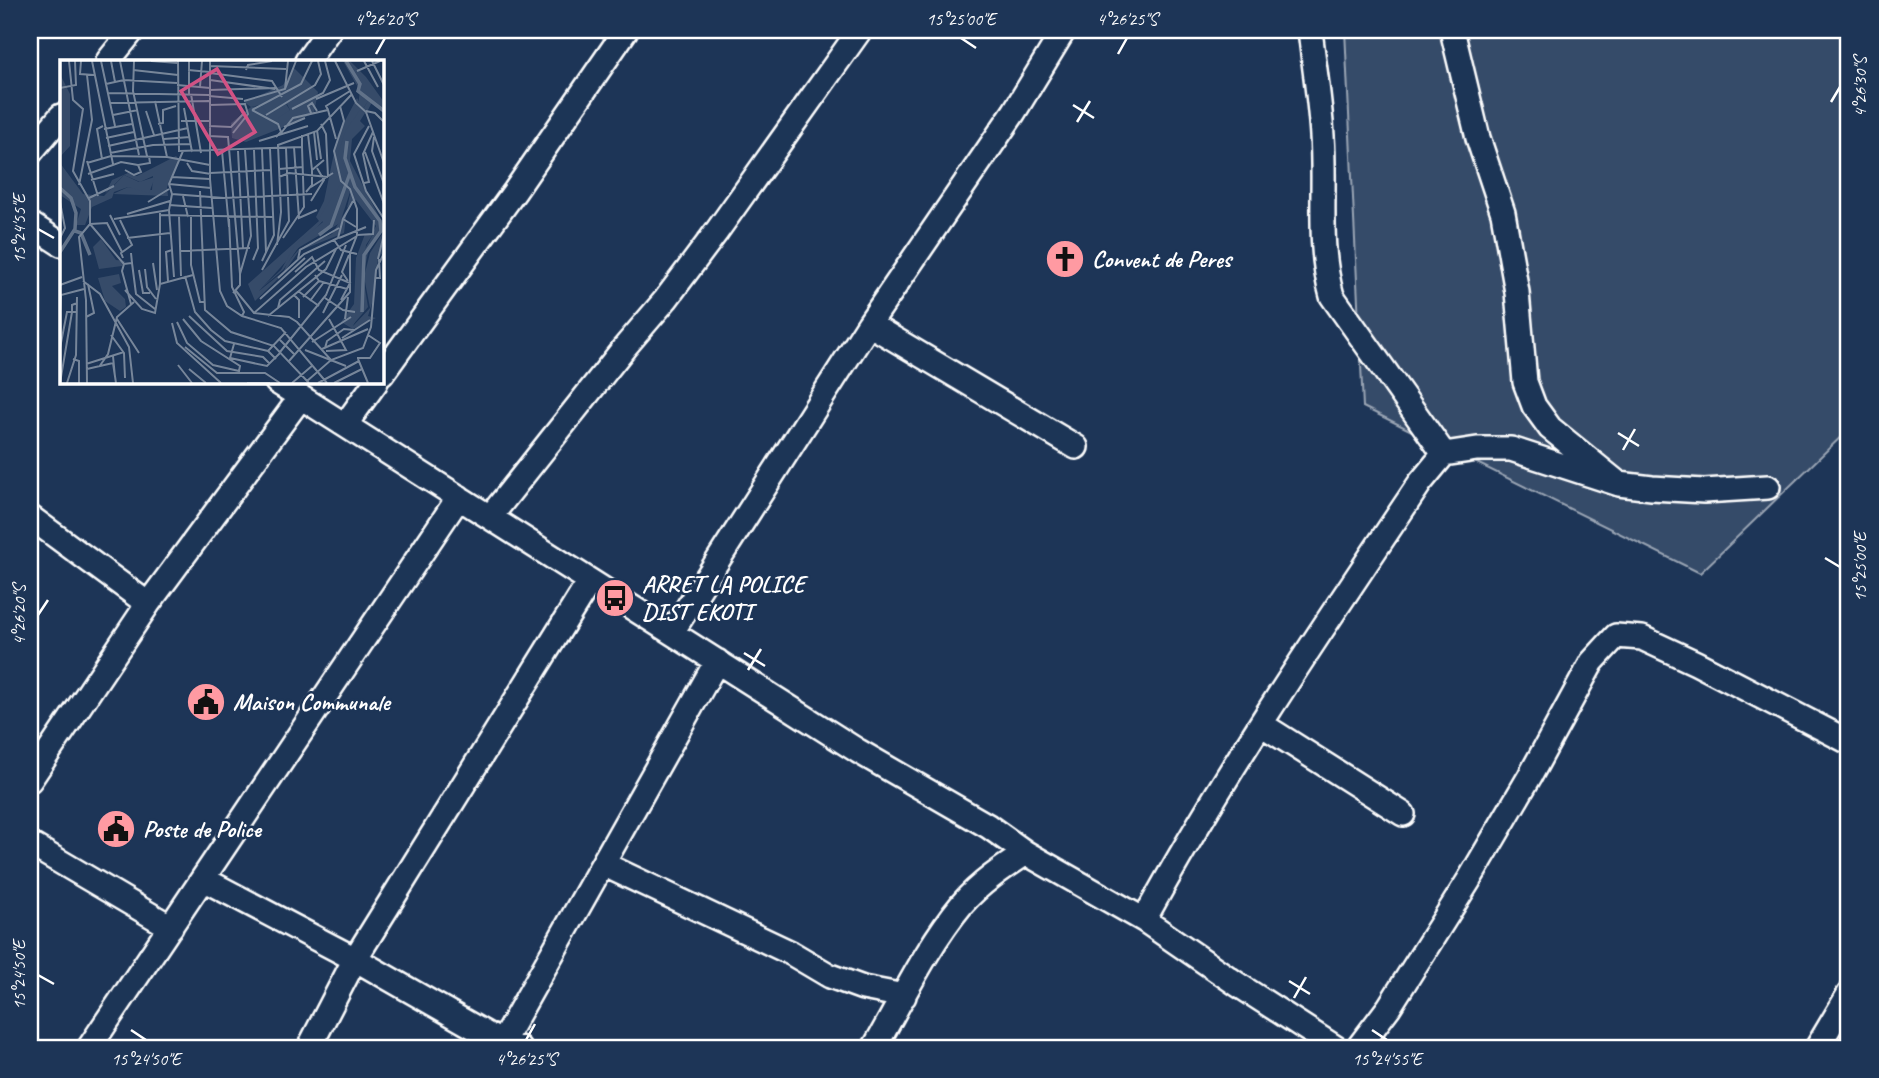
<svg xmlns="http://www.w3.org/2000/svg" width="1879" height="1078" viewBox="0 0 1879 1078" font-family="Caveat,sans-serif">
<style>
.grass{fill:#364b69;stroke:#9aa5b4;stroke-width:2}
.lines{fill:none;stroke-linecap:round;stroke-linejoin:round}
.minor-casing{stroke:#fff;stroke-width:28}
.minor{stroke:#1d3557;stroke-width:23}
.ticks{fill:none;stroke:#fff;stroke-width:2.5}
.labels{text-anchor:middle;stroke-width:5;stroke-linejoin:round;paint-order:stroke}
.poi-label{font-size:24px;font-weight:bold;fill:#fff;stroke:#1d3557;text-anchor:start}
.inset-river{fill:none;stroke:#617289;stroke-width:3.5}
.inset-road{fill:none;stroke:#77869a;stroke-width:2}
.view{fill:#d15284;fill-opacity:0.15;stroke:#d15284;stroke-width:3.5}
.inset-edge{fill:none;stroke:#fff;stroke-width:3.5}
.neatline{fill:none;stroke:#fff;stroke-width:2.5}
.ticks-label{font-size:18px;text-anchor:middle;fill:#fff}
</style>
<rect width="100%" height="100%" fill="#1d3557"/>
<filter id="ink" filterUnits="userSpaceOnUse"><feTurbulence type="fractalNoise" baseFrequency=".0143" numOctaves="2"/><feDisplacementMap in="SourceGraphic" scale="14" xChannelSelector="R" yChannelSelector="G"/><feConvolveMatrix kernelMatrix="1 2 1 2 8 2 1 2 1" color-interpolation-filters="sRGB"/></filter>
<g filter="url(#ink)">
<path class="grass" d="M 1345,30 L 1849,30 L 1849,429 L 1700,573 L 1363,407 Z"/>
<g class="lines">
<g class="minor-casing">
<path id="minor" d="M 1452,30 L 1478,138 L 1503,213 L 1517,292 L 1525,382 L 1534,406 L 1550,428 L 1619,484
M 108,61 L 133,30
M 307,61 L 329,30
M 30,153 L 61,116
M 30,224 L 61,244
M 869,324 L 1076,447
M 382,374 L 515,191 L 626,30
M 277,382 L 858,751 L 988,826 L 1026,853 L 1144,920 L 1237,984 L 1336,1048
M 345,425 L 376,382
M 1444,454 L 1477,449 L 1511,449 L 1619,484 L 1652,488 L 1704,491 L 1768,487
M 30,517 L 148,604
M 490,517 L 624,348 L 666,299 L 717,231 L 860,30
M 672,632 L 869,324 L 1014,112 L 1064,30
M 1261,724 L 1403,814
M 30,780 L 148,604 L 301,397
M 30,844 L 171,927
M 603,864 L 791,953 L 830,976 L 863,988 L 904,996
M 203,879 L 355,959 L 502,1043 L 519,1048
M 1144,920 C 1227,768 1324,626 1420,483 L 1444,454 L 1332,296 C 1317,244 1326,190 1322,136 C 1320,101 1314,65 1310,30
M 89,1048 L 459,497
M 309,1048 L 355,959 L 590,581
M 499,1048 L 717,661
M 874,1048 C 902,1000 927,946 962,904 C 980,883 1003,868 1026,853
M 1358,1048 L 1389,1007 L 1469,880 L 1530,776 L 1592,662 L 1616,636 L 1642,638 L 1696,663 L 1849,742
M 1817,1048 L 1849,994"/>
</g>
<use href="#minor" class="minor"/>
</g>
</g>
<path class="ticks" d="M 961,38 L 976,48M 376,54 L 385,38M 1118,54 L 1127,38M 1831,102 L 1840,87M 1073,105 L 1094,118M 1077,122 L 1090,101M 38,229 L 54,238M 1618,433 L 1639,446M 1623,450 L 1635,429M 1825,558 L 1840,567M 38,615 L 48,600M 744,653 L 765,666M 748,670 L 761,649M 38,975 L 54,984M 1289,981 L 1310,994M 1294,998 L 1306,977M 131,1030 L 146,1040M 1372,1030 L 1387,1040M 526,1040 L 535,1024"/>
<defs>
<g id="church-disc" transform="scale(2.0125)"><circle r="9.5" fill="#ff9aa2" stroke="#1d3557"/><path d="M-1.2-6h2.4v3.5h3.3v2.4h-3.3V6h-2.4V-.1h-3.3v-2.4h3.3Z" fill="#111"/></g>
<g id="bus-disc" transform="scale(2.0125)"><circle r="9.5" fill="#ff9aa2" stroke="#1d3557"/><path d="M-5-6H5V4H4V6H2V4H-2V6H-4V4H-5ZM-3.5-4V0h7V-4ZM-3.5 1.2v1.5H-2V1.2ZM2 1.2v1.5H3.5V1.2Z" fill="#111"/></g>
<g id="civic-disc" transform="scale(2.0125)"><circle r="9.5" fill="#ff9aa2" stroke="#1d3557"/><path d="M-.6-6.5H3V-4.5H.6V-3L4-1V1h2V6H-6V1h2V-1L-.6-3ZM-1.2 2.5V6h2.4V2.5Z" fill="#111"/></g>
</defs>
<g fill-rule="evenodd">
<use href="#church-disc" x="1065" y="259"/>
<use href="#bus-disc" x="615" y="598"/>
<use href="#civic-disc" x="206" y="702"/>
<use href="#civic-disc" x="116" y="829"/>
</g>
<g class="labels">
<g class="poi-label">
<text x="1092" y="267">Convent de Peres</text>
<text x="642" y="592">ARRET LA POLICE<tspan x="642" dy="28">DIST EKOTI</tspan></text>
<text x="233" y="710">Maison Communale</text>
<text x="143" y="837">Poste de Police</text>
</g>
</g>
<g transform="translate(60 60)">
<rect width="324" height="324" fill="#1d3557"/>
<path d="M 310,37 L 319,46 L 312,42 L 306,54 L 301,51 L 288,70 L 280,94 L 319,165 L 306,185 L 299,252 L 293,266 L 310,248 L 304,217 L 310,193 L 324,171 L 324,192 L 318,198 L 315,234 L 308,256 L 316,258 L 293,269 L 281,262 L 294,244 L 296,198 L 305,174 L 312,174 L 316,166 L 296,140 L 287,148 L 291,130 L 199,231 L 224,211 L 227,203 L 239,189 L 272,174 L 287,149 L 284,173 L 239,191 L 223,214 L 195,241 L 188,224 L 259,161 L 256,157 L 264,141 L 278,74 L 297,38 L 303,49 ZM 226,44 L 230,50 L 219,69 L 186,82 L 172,78 L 171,63 L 191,47 ZM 116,96 L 120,100 L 107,127 L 108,136 L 53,134 L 68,127 L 92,130 L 93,116 L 80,122 L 64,115 L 45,134 L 52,120 L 68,113 L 77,116 Z" fill="#364b69"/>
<path d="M 283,1 L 290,1 L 306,17 L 324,42 L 324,54 L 310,38 L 303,49 L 298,45 L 300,31 ZM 234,8 L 258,32 L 254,53 L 219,69 L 218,58 L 230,50 L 227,44 L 209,53 L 200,45 L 191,47 L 184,42 L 223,25 ZM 0,14 L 10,34 L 10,86 L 0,97 ZM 300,50 L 305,53 L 300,61 L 305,66 L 292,79 L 290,101 L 324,166 L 308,193 L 303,216 L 308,247 L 292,266 L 299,245 L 299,200 L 318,165 L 282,121 L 287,112 L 278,93 L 286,70 ZM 0,103 L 23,134 L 44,136 L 64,115 L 79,122 L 95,117 L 89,133 L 68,127 L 54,132 L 52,138 L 32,147 L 25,165 L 16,165 L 21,149 L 0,135 ZM 280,125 L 290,132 L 280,163 L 238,188 L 223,210 L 198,231 L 221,210 L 235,185 L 263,162 L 259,158 ZM 41,179 L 56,200 L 65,201 L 62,206 L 39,209 L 33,187 ZM 59,214 L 61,223 L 52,226 L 65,239 L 66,247 L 60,251 L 45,241 L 38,218 Z" fill="#364b69"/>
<path class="inset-river" d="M 286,1 L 300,24 L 298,31 L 324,51M 287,81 L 285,98 L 295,127 L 320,161 L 321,171 L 304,195 L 302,252M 0,128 L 11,138 L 16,153 L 15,169 L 0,192M 15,171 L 21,173 L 30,195M 259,175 L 271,166 L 290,113"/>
<path class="inset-road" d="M 9,1 L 13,40 L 23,49 L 13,111 L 30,141 L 30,164M 21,1 L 20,14 L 34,15M 32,1 L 53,104M 41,1 L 55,66M 51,1 L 55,22M 60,1 L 79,95M 74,1 L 73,31 L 87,96M 91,1 L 118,3M 118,1 L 119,91 L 242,87 L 242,75M 129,1 L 129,34M 150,1 L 150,119 L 160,231 L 167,246 L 182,256 L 221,268 L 267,323M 275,1 L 296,43 L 306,52 L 324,103M 304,1 L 318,27M 312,1 L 324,25M 150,6 L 226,9M 73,10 L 118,15M 128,10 L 150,12M 186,10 L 188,5 L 212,1M 297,11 L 320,1M 150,13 L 212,21 L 222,37M 150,20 L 215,29M 46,24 L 64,20 L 117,23M 117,25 L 150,28M 140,27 L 142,1M 0,28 L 16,25 L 15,1M 225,29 L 228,1M 149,30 L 217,28M 48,33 L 149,35M 131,34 L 141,93M 149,36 L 183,39M 256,39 L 294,23M 184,41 L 225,29 L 236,1M 50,43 L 149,41M 149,45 L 185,44 L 188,54 L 173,73M 124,48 L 132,92M 232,49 L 263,33 L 270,20 L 265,1M 192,50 L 241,24 L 252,1M 192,50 L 218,64 L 221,72 L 216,77M 268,50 L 266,46 L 290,31M 86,51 L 94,75M 306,51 L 315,53 L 324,62M 251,53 L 248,46 L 252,43 L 257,51M 53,55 L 78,50M 206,55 L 255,25 L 261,14 L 258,1M 121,61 L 149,61M 98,64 L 103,63 L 103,50 L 116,46M 261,64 L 266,74 L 268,117M 149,66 L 171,67 L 185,52M 309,66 L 294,94 L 306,131 L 324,159M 224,67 L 245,58M 44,69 L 72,64M 257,70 L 261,99M 254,72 L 257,100M 221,73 L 233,58 L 268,50 L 276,79M 248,74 L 252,110M 149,76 L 168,77 L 180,214 L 180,225 L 173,233M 314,77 L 312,91 L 324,124M 46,78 L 74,72M 104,79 L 130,77M 199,81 L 248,66M 48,86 L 128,68M 234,87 L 239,158 L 257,150M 202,89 L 206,192M 123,91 L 109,124 L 112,134 L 164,138 L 252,134M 162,91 L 169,167M 178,91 L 183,188M 305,92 L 324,144M 50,93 L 93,85 L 131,84M 107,97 L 150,105M 42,99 L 37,69 L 43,66M 27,101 L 38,136M 27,103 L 51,96 L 107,97 L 95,41M 127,103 L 132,111 L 151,114M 219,109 L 243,107M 65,110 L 74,115 L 81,112 L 78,105 L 90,103 L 89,96M 150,113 L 211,110M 28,114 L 61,102 L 78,105M 112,117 L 150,119M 219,117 L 229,113 L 268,117M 31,120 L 54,114M 304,123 L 309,122 L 303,94 L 313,72M 109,124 L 151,128M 19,125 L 32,60 L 27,15M 251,127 L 273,113M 140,131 L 145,250 L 171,272 L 214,286 L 249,323M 246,132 L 252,125 L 252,110 L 264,100M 112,134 L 109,150 L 114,217M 123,136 L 128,157M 29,138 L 54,126M 251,141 L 264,120 L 257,108M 293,141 L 283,159 L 296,167M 0,142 L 5,168 L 0,178M 88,142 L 109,129M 109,145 L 152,148M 100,151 L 100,224M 67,154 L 110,141M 50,155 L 60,175M 100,155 L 213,157M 119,156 L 121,216M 131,157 L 131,205 L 140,242 L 144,242M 54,159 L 109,150M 169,159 L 172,227 L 184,252 L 182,256M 60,160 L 72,185 L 61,193 L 63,198M 30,164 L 64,204M 30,164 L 47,163 L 62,192M 297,175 L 313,174 L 314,160M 67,178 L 110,173M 223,178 L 244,147 L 242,87M 279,178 L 306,167M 274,180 L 281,190 L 297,194M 217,185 L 221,152 L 218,85 L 257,71 L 292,34M 120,191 L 190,188M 238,199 L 240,190 L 279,168M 318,199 L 324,174M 193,200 L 198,188 L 194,90M 202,201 L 214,175 L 210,89M 72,203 L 76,234 L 95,249M 93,203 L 97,230M 85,209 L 87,227 L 96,239M 79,210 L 83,233 L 90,233M 202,210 L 229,161 L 226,88M 235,212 L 252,197 L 259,210 L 290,223 L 281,240M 180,214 L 191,176 L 185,90M 255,215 L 259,221 L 287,229M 125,216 L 135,252 L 151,270 L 165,281 L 208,291 L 216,299M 218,218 L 244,194 L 278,178 L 283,159M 315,218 L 320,218 L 319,199M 23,221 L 40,234 L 69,287 L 73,323M 108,221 L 106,192 L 112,190M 288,221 L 282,212 L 289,195M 0,225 L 22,217M 65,230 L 82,249 L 95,253 L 100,224 L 133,215M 176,231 L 194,253 L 229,257 L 237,262 L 271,300M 238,231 L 259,246M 234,235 L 239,240 L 239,258M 243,237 L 259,221M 265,238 L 283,250 L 295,252M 200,239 L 245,198M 250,241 L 264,222M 71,244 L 62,211 L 64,204 L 72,203 L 71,193M 218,248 L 220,240 L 265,201M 0,252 L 1,235 L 24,229M 194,253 L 246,207 L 297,176M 263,253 L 282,215M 129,256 L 167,291 L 203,297 L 210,304M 208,256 L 266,209 L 276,189M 26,257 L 34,253 L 28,224M 57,259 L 79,293M 285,259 L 288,237M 117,262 L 127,283 L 153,305 L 179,311 L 180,306 L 141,281 L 123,259M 112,263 L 117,283 L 161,323M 51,275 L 64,293 L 65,318M 282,278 L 310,260M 220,280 L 235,295M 252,282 L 291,257M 174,284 L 170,298 L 207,306 L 220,293M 125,287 L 157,313 L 205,313 L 220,323M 0,288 L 7,252 L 12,252 L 12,245 L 17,243M 265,288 L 267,281 L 284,269 L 294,270M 262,289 L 308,269M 245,290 L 286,306M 208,291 L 226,272M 266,291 L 286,290 L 269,259M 220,292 L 266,235 L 286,185M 53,296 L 55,317M 297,298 L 310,298 L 320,283 L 308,275M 13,299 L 19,301 L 19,323M 298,299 L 308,323M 229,301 L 290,232 L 290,193 L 297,175 L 297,149 L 290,129 L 281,121 L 274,91 L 284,61 L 280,46M 26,304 L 64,292M 118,305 L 132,323M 39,307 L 48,294 L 57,257 L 74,242M 27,309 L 53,303 L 56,323M 129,309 L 146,323M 247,321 L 271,300 L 303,288 L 311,267 L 316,210 L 324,193M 0,323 L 12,252 L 17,252M 7,323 L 16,295 L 17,237M 27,323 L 26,240 L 19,177 L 30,164M 187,323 L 210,323M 232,323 L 253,305M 258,323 L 299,301M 274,323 L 302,309"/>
<path class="view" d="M 157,9 L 195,72 L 158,94 L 121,31 Z"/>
<rect width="324" height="324" class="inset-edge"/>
</g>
<rect width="1879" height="1078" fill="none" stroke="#1d3557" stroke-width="77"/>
<rect x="38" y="38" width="1802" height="1002" class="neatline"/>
<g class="ticks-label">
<text x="385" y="25">4°26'20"S</text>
<text x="961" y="25">15°25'00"E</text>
<text x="1127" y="25">4°26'25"S</text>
<text transform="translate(1860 87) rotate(-90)" y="6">4°26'30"S</text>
<text transform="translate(19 229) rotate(-90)" y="6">15°24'55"E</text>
<text transform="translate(1860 567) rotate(-90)" y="6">15°25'00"E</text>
<text transform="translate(19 615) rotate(-90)" y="6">4°26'20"S</text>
<text transform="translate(19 975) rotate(-90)" y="6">15°24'50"E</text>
<text x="146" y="1065">15°24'50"E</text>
<text x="526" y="1065">4°26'25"S</text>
<text x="1387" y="1065">15°24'55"E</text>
</g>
</svg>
